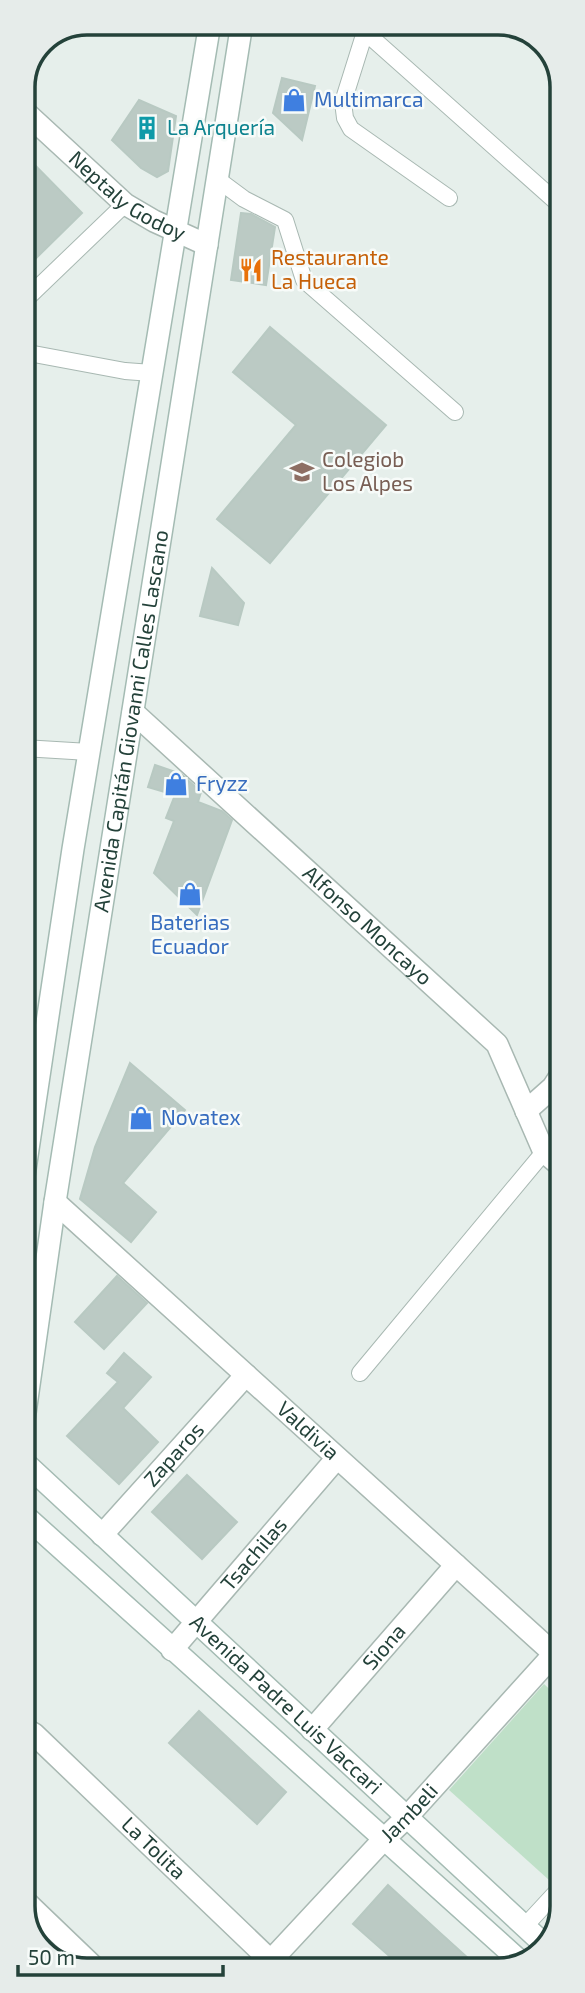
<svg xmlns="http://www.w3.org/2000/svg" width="585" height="1993" viewBox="0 0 585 1993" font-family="'Exo 2',sans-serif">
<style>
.green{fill:#bfe0c8}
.building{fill:#bbcac4;stroke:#b8c9c2;stroke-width:2}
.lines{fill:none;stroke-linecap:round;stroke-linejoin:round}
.service-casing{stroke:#a8b8b2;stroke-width:18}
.minor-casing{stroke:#a8b8b2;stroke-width:24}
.secondary-casing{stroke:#a4bbb3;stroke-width:24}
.service{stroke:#fff;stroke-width:16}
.minor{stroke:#fff;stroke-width:21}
.secondary{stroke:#fff;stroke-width:21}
.labels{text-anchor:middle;stroke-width:5;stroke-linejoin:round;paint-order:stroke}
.shop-label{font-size:21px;fill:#366cbe;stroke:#f7fbf9;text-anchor:start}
.culture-label{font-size:21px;fill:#0d838f;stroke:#f7fbf9;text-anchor:start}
.street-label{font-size:21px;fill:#24423a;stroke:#f7fbf9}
.food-label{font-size:21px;fill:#c56008;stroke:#f7fbf9;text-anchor:start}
.education-label{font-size:21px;fill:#785e54;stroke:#f7fbf9;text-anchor:start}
.rim{fill:none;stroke:#24423a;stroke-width:3.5}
</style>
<rect width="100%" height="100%" fill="#e6efeb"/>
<path class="green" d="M 544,1684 L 562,1701 L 562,1866 L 549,1880 L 449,1790 Z"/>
<path class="building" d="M 282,78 L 315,86 L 302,140 L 273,113 Z
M 139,100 L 176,116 L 168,171 L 157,177 L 141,168 L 112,140 Z
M 23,153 L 82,213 L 23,271 Z
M 241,213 L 251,214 L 275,227 L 266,285 L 231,280 Z
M 270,327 L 386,425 L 270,563 L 217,519 L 296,425 L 233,372 Z
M 212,568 L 244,603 L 238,625 L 200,616 Z
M 155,765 L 181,774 L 201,792 L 198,802 L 222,811 L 232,820 L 197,915 L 154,873 L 174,821 L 166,818 L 175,795 L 148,787 Z
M 130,1063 L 185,1110 L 123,1183 L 156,1212 L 131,1242 L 80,1199 L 95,1147 Z
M 117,1276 L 147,1303 L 104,1349 L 75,1322 Z
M 124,1353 L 151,1377 L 123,1408 L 158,1442 L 119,1484 L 67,1436 L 118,1382 L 107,1373 Z
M 187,1475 L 237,1522 L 202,1559 L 152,1512 Z
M 199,1711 L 286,1792 L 257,1824 L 169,1743 Z
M 388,1885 L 438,1931 L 480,1969 L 404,1969 L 353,1924 Z"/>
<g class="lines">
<g class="service-casing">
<path id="service" d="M 355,23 L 561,206
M 365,32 L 343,102 L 345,118 L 351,129 L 449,198
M 217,179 L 244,199 L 285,220 L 304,280 L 455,412
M 23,302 L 125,204
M 23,352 L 125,371 L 152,373
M 23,748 L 89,752
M 360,1373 L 544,1152
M 525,1926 L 562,1886"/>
</g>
<g class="minor-casing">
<g id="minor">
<path id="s1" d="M 23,110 L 125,204 L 154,221 L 207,245"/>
<path id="s2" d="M 133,712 L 497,1044 L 544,1152 L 562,1167"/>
<path d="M 526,1111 L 553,1087 L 562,1073"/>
<path id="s3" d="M 55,1202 L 562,1661"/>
<path id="s4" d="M 102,1535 L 246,1375"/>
<path id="s5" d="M 172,1650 L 337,1458"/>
<path id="s6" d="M 24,1728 L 34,1734 L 271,1961"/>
<path id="s7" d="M 312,1730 L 456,1565"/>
<path d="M 24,1900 L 97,1970"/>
<path id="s8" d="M 263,1969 L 384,1839 L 407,1817 L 554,1654"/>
</g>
</g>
<g class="secondary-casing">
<g id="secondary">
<path d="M 24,1176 L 73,849 L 210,23"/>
<path id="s9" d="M 24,1420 L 55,1202 L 242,23"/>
<path id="s10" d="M 24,1462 L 547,1947"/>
<path d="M 24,1515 L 522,1963"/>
</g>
</g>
<use href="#service" class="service"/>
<use href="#minor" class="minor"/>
<use href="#secondary" class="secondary"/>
</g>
<defs>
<g id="shop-bare" transform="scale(1.89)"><path d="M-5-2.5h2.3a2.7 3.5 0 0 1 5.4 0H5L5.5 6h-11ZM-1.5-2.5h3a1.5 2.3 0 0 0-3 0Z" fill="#3f7fe0" stroke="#f7fbf9" stroke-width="2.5" paint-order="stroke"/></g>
<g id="building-bare" transform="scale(1.89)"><path d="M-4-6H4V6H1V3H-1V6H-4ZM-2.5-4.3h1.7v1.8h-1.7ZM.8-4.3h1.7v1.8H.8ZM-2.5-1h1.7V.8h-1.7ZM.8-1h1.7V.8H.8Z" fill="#0f9aa8" stroke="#f7fbf9" stroke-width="2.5" paint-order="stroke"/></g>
<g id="restaurant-bare" transform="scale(1.89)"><path d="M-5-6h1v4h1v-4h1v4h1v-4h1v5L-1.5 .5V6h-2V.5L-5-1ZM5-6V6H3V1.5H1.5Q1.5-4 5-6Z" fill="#e8710a" stroke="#f7fbf9" stroke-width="2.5" paint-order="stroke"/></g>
<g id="school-bare" transform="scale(1.89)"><path d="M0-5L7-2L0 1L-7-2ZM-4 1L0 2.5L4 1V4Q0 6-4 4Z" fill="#8d6e63" stroke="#f7fbf9" stroke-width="2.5" paint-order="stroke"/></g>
</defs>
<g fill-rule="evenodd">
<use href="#shop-bare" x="294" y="100"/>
<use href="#building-bare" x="147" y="128"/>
<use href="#restaurant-bare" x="251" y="270"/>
<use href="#school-bare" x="302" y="472"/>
<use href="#shop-bare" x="176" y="784"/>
<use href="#shop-bare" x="190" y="894"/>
<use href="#shop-bare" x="141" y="1118"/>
</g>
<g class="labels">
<g class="shop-label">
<text x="314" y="107">Multimarca</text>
<text x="196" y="791">Fryzz</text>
<text x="190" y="930" text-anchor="middle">Baterias<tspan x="190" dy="24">Ecuador</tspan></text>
<text x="161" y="1125">Novatex</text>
</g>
<g class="culture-label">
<text x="167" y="135">La Arquería</text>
</g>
<g class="street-label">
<text dy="7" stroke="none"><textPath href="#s1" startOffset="136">Neptaly Godoy</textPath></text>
<text dy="7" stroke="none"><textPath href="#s9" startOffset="707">Avenida Capitán Giovanni Calles Lascano</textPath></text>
<text dy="7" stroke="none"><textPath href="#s2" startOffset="317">Alfonso Moncayo</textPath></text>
<text dy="7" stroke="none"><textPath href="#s3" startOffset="341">Valdivia</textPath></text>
<text dy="7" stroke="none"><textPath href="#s4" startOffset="108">Zaparos</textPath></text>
<text dy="7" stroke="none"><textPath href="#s5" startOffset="126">Tsachilas</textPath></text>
<text dy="7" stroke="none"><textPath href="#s7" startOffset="110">Siona</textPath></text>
<text dy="7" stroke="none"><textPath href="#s10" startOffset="357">Avenida Padre Luis Vaccari</textPath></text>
<text dy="7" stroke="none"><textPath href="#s8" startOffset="214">Jambeli</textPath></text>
<text dy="7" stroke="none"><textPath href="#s6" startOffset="177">La Tolita</textPath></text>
</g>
<g class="food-label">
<text x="271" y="265">Restaurante<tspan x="271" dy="24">La Hueca</tspan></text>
</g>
<g class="education-label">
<text x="322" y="467">Colegiob<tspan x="322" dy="24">Los Alpes</tspan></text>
</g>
</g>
<path d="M0 0H585V1993H0ZM87 35H498A52 52 0 0 1 550 87V1906A52 52 0 0 1 498 1958H87A52 52 0 0 1 35 1906V87A52 52 0 0 1 87 35Z" fill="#e6ecea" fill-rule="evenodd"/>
<path class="rim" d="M87 35H498A52 52 0 0 1 550 87V1906A52 52 0 0 1 498 1958H87A52 52 0 0 1 35 1906V87A52 52 0 0 1 87 35Z"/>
<path d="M18 1965v10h205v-10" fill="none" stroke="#24423a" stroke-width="3.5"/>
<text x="28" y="1965" font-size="21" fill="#24423a" stroke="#f7fbf9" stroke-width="5" paint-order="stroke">50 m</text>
</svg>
